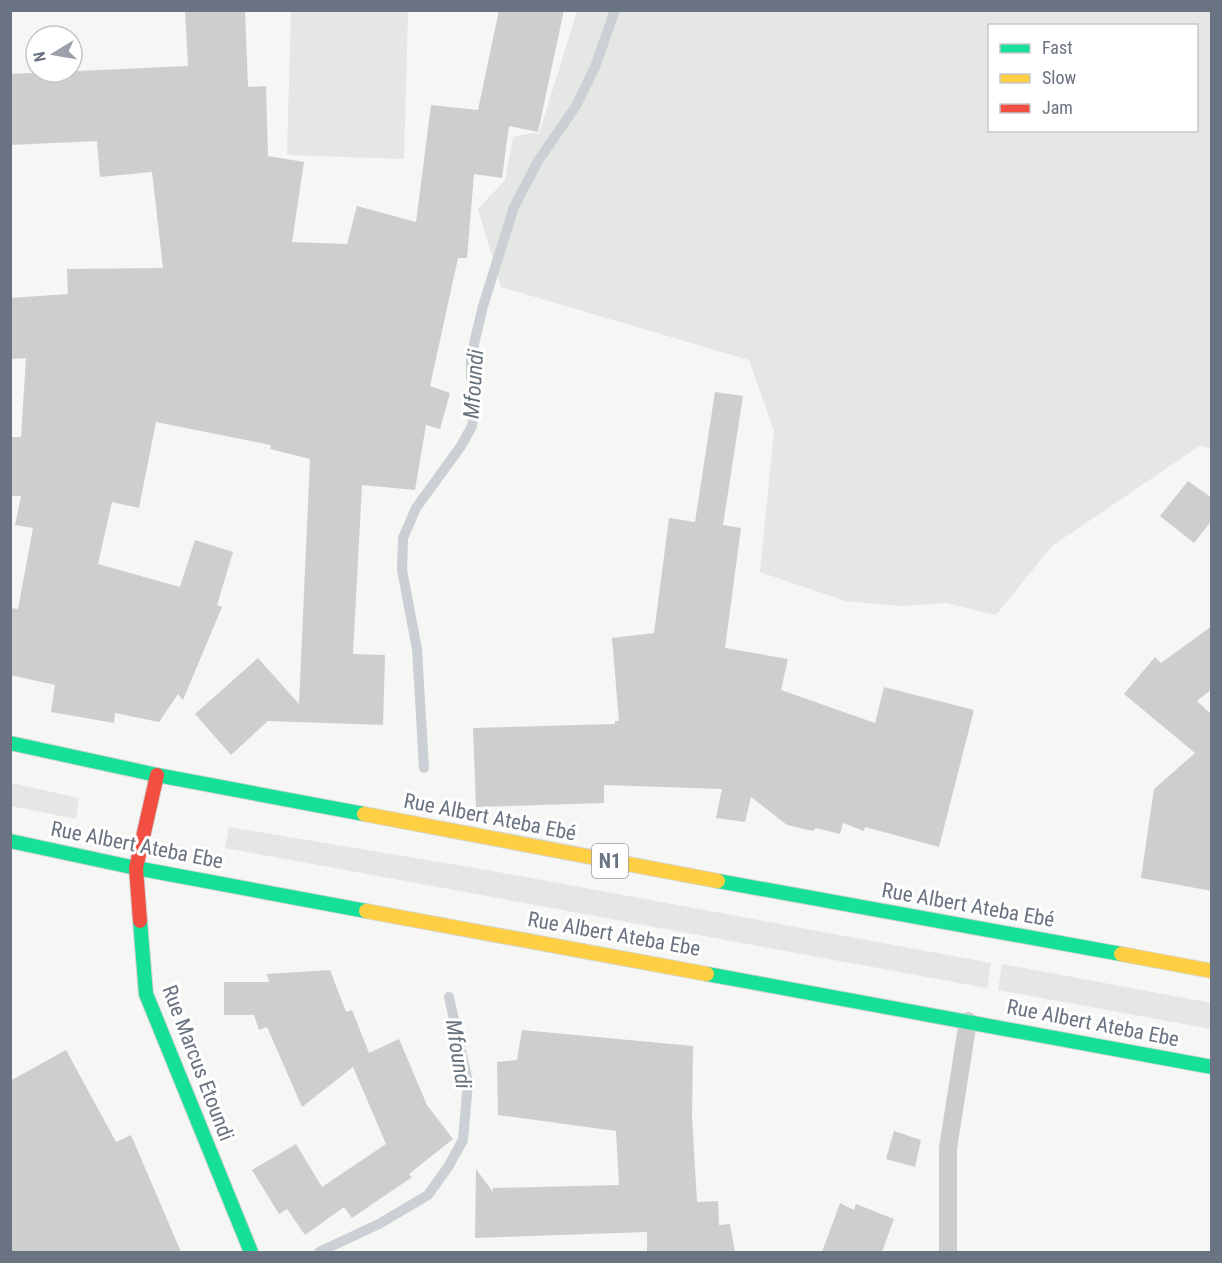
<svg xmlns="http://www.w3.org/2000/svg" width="1222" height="1263" viewBox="0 0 1222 1263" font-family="'Roboto Condensed',sans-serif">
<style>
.green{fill:#e4e7e3;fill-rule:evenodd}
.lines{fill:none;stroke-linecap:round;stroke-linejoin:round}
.stream{stroke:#cbd0d4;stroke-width:10}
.building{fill:#cdcece}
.fast-casing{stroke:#d3d3d3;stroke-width:16}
.slow-casing{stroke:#d3d3d3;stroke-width:16}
.jam-casing{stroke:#d3d3d3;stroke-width:16}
.lane{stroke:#cbcccc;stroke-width:18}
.fast{stroke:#16e098;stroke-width:14}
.slow{stroke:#ffcf43;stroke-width:14}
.jam{stroke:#f24e42;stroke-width:14}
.labels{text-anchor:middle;stroke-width:6;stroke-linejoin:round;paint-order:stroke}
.shield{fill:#fff;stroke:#979da7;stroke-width:1.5}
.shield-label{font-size:20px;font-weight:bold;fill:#6a7381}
.street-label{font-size:21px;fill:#6a7381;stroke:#fff}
.water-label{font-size:22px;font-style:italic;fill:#66737d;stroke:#fff}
</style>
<rect width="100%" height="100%" fill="#f6f6f5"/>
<path class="green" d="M 291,11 L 408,11 L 404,159 L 287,155 Z
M 577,11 L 1211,11 L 1211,449 L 1201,445 L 1052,546 L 996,615 L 946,603 L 900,606 L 846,601 L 760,572 L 774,431 L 749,360 L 501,287 L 478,209 L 505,180 L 513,137 L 532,133 L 539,134 ZM 990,26 L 1196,26 L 1196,130 L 990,130 Z
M 11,783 L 79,798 L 76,819 L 11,806 Z
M 229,827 L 493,871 L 991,963 L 987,988 L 225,848 Z
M 1002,964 L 1211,1003 L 1211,1029 L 998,990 Z"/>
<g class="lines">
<path class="stream" d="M 424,768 L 417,649 L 402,570 L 403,538 L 416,508 L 461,446 L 472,426 L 475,407 L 471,377 L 471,357 L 483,306 L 514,207 L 538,161 L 576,106 L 595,67 L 615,10
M 319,1252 L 379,1224 L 428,1195 L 448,1167 L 463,1140 L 468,1082 L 449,997"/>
</g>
<path class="building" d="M 185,10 L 245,10 L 248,87 L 266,86 L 268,156 L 304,162 L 292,242 L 347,244 L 357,206 L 416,222 L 431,105 L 478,110 L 499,10 L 564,10 L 538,132 L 509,126 L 502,178 L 474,174 L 467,258 L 458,258 L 430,386 L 450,393 L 440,429 L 426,425 L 415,490 L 362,485 L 353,654 L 385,655 L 383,725 L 268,721 L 231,755 L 195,714 L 258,658 L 299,704 L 310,459 L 270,449 L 271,445 L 156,422 L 139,508 L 112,502 L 98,564 L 180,587 L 195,540 L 233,552 L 217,605 L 222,607 L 183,700 L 178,694 L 159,722 L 115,713 L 114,723 L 51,712 L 55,685 L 10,675 L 10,608 L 18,609 L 33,528 L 15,525 L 21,496 L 10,496 L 10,437 L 21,437 L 26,358 L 10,359 L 10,298 L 68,294 L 67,269 L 163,268 L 152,172 L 100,177 L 97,141 L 10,145 L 10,74 L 188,66 Z
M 715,392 L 743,396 L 723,525 L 741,528 L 725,648 L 788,659 L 781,690 L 875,723 L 884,687 L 974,710 L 939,847 L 865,827 L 864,831 L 843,823 L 840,834 L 816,828 L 813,831 L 787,825 L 751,797 L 745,822 L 716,818 L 722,789 L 604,785 L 604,803 L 476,807 L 473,728 L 615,724 L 615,721 L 619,721 L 612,638 L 654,633 L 669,518 L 695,522 Z
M 1188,481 L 1212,498 L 1212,520 L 1194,543 L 1160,516 Z
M 1212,626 L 1212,689 L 1197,701 L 1212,715 L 1212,891 L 1141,878 L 1154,789 L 1195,753 L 1124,694 L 1155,657 L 1161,663 Z
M 330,970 L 346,1012 L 352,1010 L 369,1053 L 399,1039 L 427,1105 L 453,1139 L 409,1174 L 412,1177 L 352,1218 L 344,1207 L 305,1235 L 287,1209 L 279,1214 L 252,1170 L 296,1144 L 322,1187 L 386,1144 L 353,1067 L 302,1107 L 267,1027 L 259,1030 L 254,1015 L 224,1015 L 224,982 L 269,982 L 267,974 Z
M 522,1030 L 693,1046 L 692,1117 L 697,1202 L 718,1201 L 719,1225 L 730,1224 L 735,1252 L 647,1252 L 647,1232 L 475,1238 L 476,1169 L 493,1192 L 493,1188 L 619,1185 L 616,1131 L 498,1115 L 497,1062 L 517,1060 Z
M 66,1050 L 116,1142 L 131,1135 L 181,1252 L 10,1252 L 10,1081 Z
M 894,1131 L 921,1140 L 915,1167 L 886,1159 Z
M 840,1203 L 854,1210 L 856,1204 L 894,1219 L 882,1252 L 822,1252 Z"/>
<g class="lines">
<g class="fast-casing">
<path id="fast" d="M 10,743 L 157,775 L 364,814
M 10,841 L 136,868 L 366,911
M 718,881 L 1121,954
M 140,921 L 146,994 L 251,1252
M 707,974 L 1212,1067"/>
</g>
<g class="slow-casing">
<path id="slow" d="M 364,814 L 718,881
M 366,911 L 707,974
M 1121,954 L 1212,971"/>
</g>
<g class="jam-casing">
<path id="jam" d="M 140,921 L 136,868 L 157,775"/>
</g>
<path class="lane" d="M 948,1252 L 948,1148 L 968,1021"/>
<use href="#fast" class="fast"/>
<use href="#slow" class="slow"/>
<use href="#jam" class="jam"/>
</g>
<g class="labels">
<rect class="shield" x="592" y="844" width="36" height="34" rx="4.5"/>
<g class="shield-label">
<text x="610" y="868">N1</text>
</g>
<g class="street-label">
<text transform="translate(490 817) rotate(11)" y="7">Rue Albert Ateba Ebé</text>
<text transform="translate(137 845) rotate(11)" y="7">Rue Albert Ateba Ebe</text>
<text transform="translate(968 905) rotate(10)" y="7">Rue Albert Ateba Ebé</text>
<text transform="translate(614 934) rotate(10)" y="7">Rue Albert Ateba Ebe</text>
<text transform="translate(1093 1023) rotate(11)" y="7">Rue Albert Ateba Ebe</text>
<text transform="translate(198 1063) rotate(69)" y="7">Rue Marcus Etoundi</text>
</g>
<g class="water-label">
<text transform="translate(473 384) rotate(-86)" y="8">Mfoundi</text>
<text transform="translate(459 1054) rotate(81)" y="8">Mfoundi</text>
</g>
</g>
<rect width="1222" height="1263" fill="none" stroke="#6a7381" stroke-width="24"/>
<rect x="988" y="24" width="210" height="108" fill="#ffffff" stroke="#c3c7cd" stroke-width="1.5"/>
<rect x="1000" y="44" width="30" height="9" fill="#16e098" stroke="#c3c7cd" stroke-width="1.5"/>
<text x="1042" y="54" font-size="18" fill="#6a7381">Fast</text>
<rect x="1000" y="74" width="30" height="9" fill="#ffcf43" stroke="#c3c7cd" stroke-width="1.5"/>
<text x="1042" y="84" font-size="18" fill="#6a7381">Slow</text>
<rect x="1000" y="104" width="30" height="9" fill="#f24e42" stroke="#c3c7cd" stroke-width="1.5"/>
<text x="1042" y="114" font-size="18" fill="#6a7381">Jam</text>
<g transform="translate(54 54) rotate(259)"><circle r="28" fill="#ffffff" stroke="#c3c7cd" stroke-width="1.5"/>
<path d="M0-4.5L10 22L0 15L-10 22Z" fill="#9ba1aa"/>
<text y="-9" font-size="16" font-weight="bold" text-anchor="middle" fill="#6a7381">N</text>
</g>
</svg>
